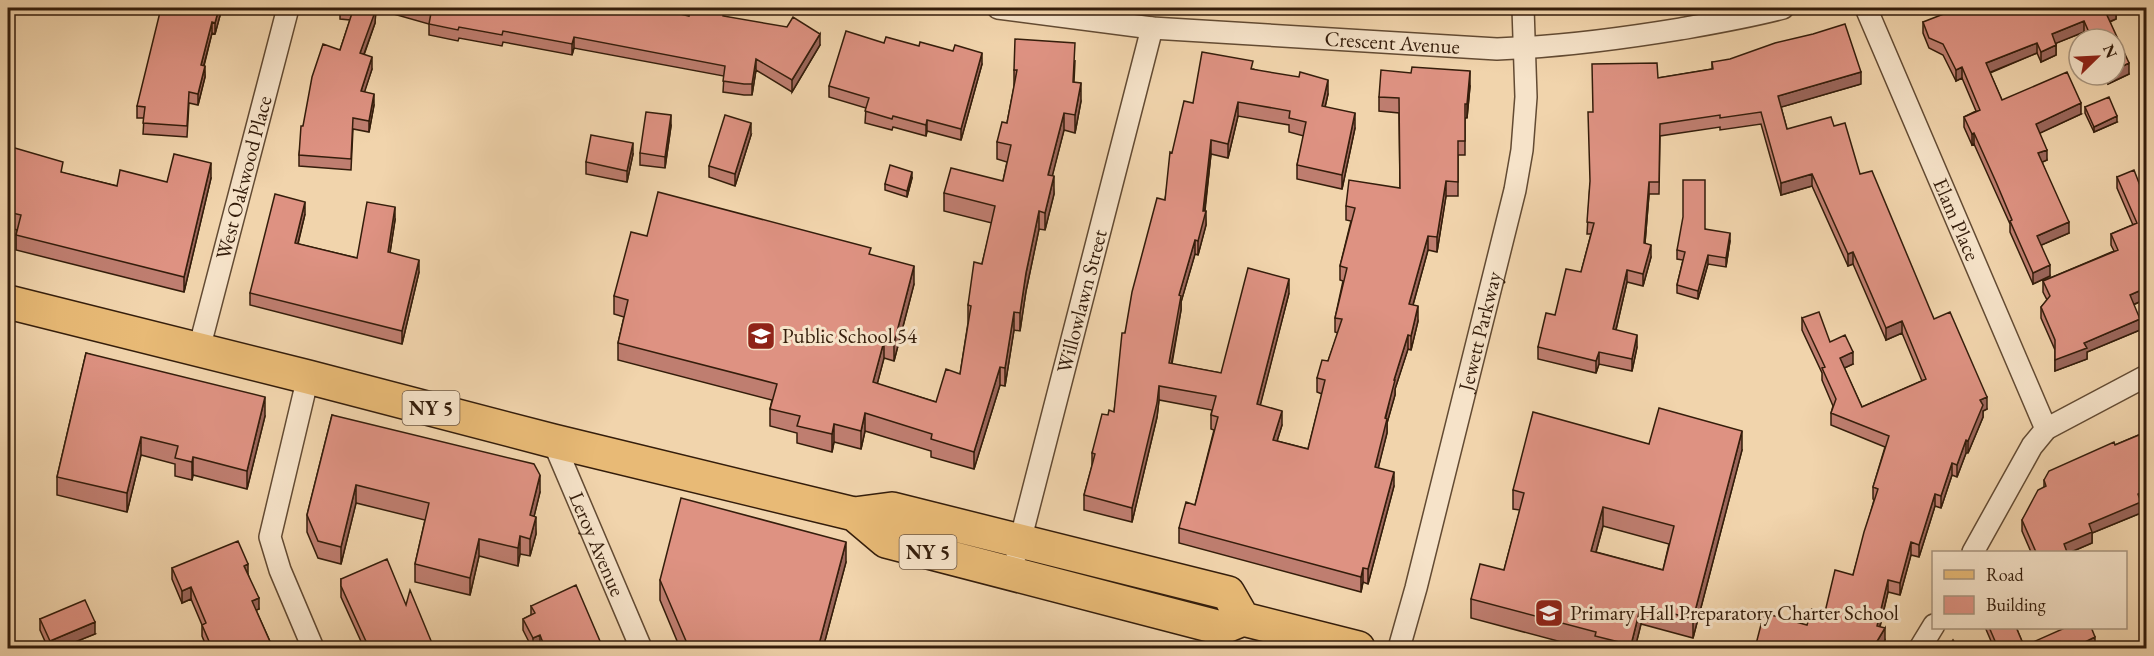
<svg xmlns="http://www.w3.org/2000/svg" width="2154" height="656" viewBox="0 0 2154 656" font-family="'EB Garamond',serif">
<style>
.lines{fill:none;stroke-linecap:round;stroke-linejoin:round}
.minor-casing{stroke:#634b33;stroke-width:24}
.primary-casing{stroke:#341d0b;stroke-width:36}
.minor{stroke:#f6e3c9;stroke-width:21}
.primary{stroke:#e8ba76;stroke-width:33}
.wall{fill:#bf7e70;stroke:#341d0b;stroke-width:1.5;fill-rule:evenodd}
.shaded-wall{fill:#9b665b;stroke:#341d0b;stroke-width:1.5}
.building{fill:#de9282;stroke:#341d0b;stroke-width:1.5;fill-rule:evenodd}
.labels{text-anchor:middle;stroke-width:6;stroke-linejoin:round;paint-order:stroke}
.shield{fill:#f6e3c9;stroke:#6e5844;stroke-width:1.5}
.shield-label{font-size:20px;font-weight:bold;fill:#341d0b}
.street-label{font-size:21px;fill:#341d0b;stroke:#f6e3c9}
.poi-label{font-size:21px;fill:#341d0b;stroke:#f6e3c9;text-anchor:start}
</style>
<rect width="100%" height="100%" fill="#f1d4ac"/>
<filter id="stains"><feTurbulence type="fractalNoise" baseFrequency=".00333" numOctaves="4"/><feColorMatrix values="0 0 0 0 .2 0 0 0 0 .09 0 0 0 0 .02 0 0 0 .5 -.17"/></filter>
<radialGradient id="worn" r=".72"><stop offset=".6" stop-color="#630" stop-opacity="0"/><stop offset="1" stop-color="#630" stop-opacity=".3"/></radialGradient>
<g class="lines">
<g class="minor-casing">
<g id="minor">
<path id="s1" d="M 998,8 L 1152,28 L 1497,49 C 1559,47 1619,39 1680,29 C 1714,23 1749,17 1783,8"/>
<path id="s2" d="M 1866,8 L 2046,429"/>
<path id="s3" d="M 199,349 L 288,8"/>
<path d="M 308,377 L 270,537 L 280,570 L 313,648"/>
<path id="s4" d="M 553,441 L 641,648"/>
<path d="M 1973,552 L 2032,446 L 2046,429 L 2146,376"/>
<path id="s5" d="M 1017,553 L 1152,28"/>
<path id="s6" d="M 1399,648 L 1416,588 L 1515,190 L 1522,150 L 1526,97 L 1523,8"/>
<path d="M 1920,648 L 1934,625"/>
</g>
</g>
<g class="primary-casing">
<path id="primary" d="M 8,302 L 308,377 L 553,441 L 854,514 L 892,509 L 1228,593 L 1243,619
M 854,514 L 886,541 L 1221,628 L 1243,619 L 1358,648"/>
</g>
<use href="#minor" class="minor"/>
<use href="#primary" class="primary"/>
</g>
<path class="wall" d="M 222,8 L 215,34 L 212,33 L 204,66 L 205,77 L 198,105 L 189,103 L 187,137 L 143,134 L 144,118 L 137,118 L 137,106 Z
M 340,8 L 655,8 L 689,16 L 724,16 L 820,45 L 792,92 L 756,70 L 752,95 L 744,95 L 723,92 L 724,76 L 574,48 L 572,55 L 503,42 L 502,46 L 459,38 L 458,41 L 429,35 L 429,24 L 376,9 L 375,23 L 364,55 L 372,69 L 364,92 L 374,105 L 369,132 L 353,129 L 351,170 L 299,166 L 299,155 L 303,126 L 340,50 L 350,20 L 340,19 Z
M 2116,9 L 2116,19 L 2110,22 L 2129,74 L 2108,84 L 2104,75 L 2115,75 L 2115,39 L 2087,39 L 2084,32 L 2056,43 L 2056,55 L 2041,62 L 2037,53 L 1990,73 L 2002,100 L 2081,114 L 2039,133 L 2047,160 L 2042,162 L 2069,233 L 2041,245 L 2050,276 L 2033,284 L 2010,232 L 2010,224 L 1996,193 L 1974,144 L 1972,145 L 1964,127 L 1964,117 L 1976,111 L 1962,78 L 1956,81 L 1943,55 L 1929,48 L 1923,33 L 1923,22 Z
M 884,43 L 982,64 L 961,140 L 927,131 L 926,136 L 893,127 L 892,130 L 865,123 L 866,108 L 829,97 L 829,86 Z
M 1075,61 L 1074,82 L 1081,101 L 1075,133 L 1064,130 L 1052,176 L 1054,194 L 1045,230 L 1039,229 L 1026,291 L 1020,331 L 1014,330 L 1005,386 L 1000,385 L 974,469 L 931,457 L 931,451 L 865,431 L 861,449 L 834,442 L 832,452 L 797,443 L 797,433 L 770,426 L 770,409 L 772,400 L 618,360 L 618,343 L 624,317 L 614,314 L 614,296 L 647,236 L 871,255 L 914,284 L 894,361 L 884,358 L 877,384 L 936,402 L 960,374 L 968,323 L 968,305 L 982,264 L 992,223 L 944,211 L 944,193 L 1003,181 L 1007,162 L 997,159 L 997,142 L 1007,123 L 1014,87 L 1014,70 Z
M 1712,62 L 1861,84 L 1781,107 L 1787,129 L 1834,126 L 1860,174 L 1934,319 L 1987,409 L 1983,411 L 1983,417 L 1968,453 L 1966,453 L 1957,477 L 1952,475 L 1941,508 L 1935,506 L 1919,557 L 1911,555 L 1900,595 L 1888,592 L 1880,627 L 1885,640 L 1880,648 L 1755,648 L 1807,625 L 1825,612 L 1853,575 L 1874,500 L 1873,499 L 1873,487 L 1885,447 L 1831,425 L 1831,413 L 1833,406 L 1822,380 L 1822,373 L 1802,330 L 1802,318 L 1830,342 L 1853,364 L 1844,368 L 1862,407 L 1922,381 L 1902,333 L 1886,340 L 1853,264 L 1848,266 L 1812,186 L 1781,195 L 1761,124 L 1720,130 L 1720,127 L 1660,136 L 1659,194 L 1649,194 L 1645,243 L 1651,257 L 1643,286 L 1627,282 L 1616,330 L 1637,347 L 1632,371 L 1599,364 L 1596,373 L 1538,359 L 1538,347 L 1555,315 L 1581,272 L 1591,234 L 1587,234 L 1590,184 L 1658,78 L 1712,69 Z
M 1253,69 L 1328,94 L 1325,107 L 1355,128 L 1342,189 L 1297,179 L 1297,165 L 1304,136 L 1289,132 L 1289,125 L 1238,116 L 1228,158 L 1211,154 L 1205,211 L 1206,225 L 1198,255 L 1195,254 L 1181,302 L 1181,310 L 1172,364 L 1221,373 L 1289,293 L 1260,405 L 1282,425 L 1277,441 L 1308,449 L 1322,394 L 1317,392 L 1317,378 L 1328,361 L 1338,333 L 1335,332 L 1335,318 L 1343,281 L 1340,280 L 1340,266 L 1351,221 L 1346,220 L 1346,206 L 1400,188 L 1399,113 L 1379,111 L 1379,97 L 1470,86 L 1467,118 L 1465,118 L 1465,155 L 1458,155 L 1458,196 L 1446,196 L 1437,252 L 1428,250 L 1413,305 L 1418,321 L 1411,350 L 1408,349 L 1395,389 L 1395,395 L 1387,423 L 1387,433 L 1378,468 L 1394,486 L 1368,584 L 1363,582 L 1361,592 L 1179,543 L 1179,528 L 1195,505 L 1214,430 L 1211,429 L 1211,415 L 1212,410 L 1159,400 L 1157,417 L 1132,522 L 1084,510 L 1084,495 L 1092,466 L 1092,453 L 1108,415 L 1114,412 L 1125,333 L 1165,200 L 1172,153 L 1193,103 Z
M 2085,107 L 2117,122 L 2094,132 L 2085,113 Z
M 671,126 L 665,168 L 640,165 L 640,153 Z
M 751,135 L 735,186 L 709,177 L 709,166 Z
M 8,146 L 63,173 L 117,186 L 211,178 L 184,292 L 16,250 L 16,235 L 17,230 L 8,227 Z
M 633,154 L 627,182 L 586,174 L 586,162 Z
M 2117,177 L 2146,201 L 2146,299 L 2133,305 L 2140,330 L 2087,352 L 2087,359 L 2055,371 L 2055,350 L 2041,318 L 2041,307 L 2047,300 L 2043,292 L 2043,281 L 2114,251 L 2111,245 L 2111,234 L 2133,225 L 2117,188 Z
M 912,178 L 907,197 L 885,190 L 885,184 Z
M 305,214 L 298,244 L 357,258 L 395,220 L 390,253 L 419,272 L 402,344 L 250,305 L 250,293 Z
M 1705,229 L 1730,241 L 1726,267 L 1708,264 L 1698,299 L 1677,293 L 1677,285 L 1683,260 L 1677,259 L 1677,250 Z
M 86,353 L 265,416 L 247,489 L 193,475 L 192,480 L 175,476 L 175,464 L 141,455 L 127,512 L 57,495 L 57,477 Z
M 332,415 L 540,492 L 534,516 L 536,534 L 530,556 L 520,554 L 518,566 L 479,556 L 470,595 L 415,582 L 415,564 L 425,520 L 356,503 L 341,564 L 318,558 L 307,532 L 307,515 Z
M 2146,424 L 2146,501 L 2141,503 L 2141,513 L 2092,533 L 2092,543 L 2071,552 L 2031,552 L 2022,531 L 2022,520 L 2044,488 L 2044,480 L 2115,445 L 2146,432 Z
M 1649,444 L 1742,450 L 1693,638 L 1641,624 L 1635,648 L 1584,648 L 1471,618 L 1471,599 L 1504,570 L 1520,510 L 1513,509 L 1513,490 ZM 1603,526 L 1669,544 L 1663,570 L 1596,552 Z
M 846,562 L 823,648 L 680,648 L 660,600 L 660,580 Z
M 172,568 L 248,574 L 259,609 L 256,610 L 272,646 L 276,648 L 207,648 L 202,636 L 202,625 L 191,599 L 182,603 L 172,579 Z
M 341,579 L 406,605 L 434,648 L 364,648 L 341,597 Z
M 531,606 L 603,648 L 541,648 L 540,646 L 532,648 L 523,630 L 523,619 L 531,615 Z
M 40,619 L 95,634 L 60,648 L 48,648 L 40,630 Z
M 1985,627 L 2016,627 L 2024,646 L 2095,648 L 1994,648 Z"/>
<path class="shaded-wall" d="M 219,8 L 222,8 L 215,34 L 215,23 Z
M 375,8 L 376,8 L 375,23 L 360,65 L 360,53 Z
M 2113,8 L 2119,8 L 2116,9 L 2116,19 L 2106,23 L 2106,13 Z
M 2084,21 L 2084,32 L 2052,45 L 2052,34 Z
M 212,22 L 212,33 L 201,76 L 201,65 Z
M 820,34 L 820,45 L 792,92 L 792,80 Z
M 574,37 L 574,48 L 572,55 L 572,44 Z
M 2037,43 L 2037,53 L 1986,74 L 1986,63 Z
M 2056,45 L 2056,55 L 2041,62 L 2041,52 Z
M 982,53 L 982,64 L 961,140 L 961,129 Z
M 372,57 L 372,69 L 361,103 L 361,91 Z
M 756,59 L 756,70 L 752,95 L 752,84 Z
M 2129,63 L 2129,74 L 2108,84 L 2108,75 L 2115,75 L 2115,70 Z
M 205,66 L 205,77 L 198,105 L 198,94 Z
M 1962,67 L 1962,78 L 1956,81 L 1956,70 Z
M 1470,71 L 1470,86 L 1467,118 L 1467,104 Z
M 1861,72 L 1861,84 L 1778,108 L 1778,96 Z
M 1328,80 L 1328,94 L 1322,120 L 1322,106 Z
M 1081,83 L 1081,101 L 1075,133 L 1075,115 Z
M 374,94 L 374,105 L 369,132 L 369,121 Z
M 1238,102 L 1238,116 L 1228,158 L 1228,144 Z
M 2081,103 L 2081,114 L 2036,135 L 2036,124 Z
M 1064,113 L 1064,130 L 1048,193 L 1048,175 Z
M 1355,113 L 1355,128 L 1342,189 L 1342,175 Z
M 671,115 L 671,126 L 665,168 L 665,157 Z
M 2117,116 L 2117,122 L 2094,132 L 2094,127 Z
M 927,120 L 927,131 L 926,136 L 926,125 Z
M 751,123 L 751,135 L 735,186 L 735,174 Z
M 1974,133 L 1974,144 L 1972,145 L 1972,134 Z
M 1211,140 L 1211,154 L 1204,216 L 1206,211 L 1206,225 L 1198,255 L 1198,241 L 1203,211 Z
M 633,143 L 633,154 L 627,182 L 627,171 Z
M 2047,150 L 2047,160 L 2038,164 L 2038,153 Z
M 211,163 L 211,178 L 184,292 L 184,277 Z
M 912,172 L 912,178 L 907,197 L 907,191 Z
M 1812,174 L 1812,186 L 1781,195 L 1781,183 Z
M 1054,176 L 1054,194 L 1045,230 L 1045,213 Z
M 1446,181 L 1446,196 L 1437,252 L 1437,237 Z
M 1649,182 L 1649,194 L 1644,255 L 1644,243 Z
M 305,202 L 305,214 L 295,255 L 295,243 Z
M 395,207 L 395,220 L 388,265 L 388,252 Z
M 1039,211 L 1039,229 L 1026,291 L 1020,331 L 1020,313 L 1026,273 Z
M 2069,222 L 2069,233 L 2037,247 L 2037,236 Z
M 1730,233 L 1730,241 L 1726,267 L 1726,258 Z
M 1428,236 L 1428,250 L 1409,319 L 1409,304 Z
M 1195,240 L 1195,254 L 1181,302 L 1181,310 L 1169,377 L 1169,363 L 1179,295 Z
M 1651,245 L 1651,257 L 1643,286 L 1643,274 Z
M 1853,252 L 1853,264 L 1848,266 L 1848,254 Z
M 1708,255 L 1708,264 L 1698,299 L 1698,291 Z
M 419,260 L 419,272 L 402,344 L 402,331 Z
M 2050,265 L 2050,276 L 2033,284 L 2033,273 Z
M 914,266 L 914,284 L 894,361 L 894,343 Z
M 1627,270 L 1627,282 L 1613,342 L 1613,329 Z
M 1289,279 L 1289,293 L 1257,418 L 1257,404 Z
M 2146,288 L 2146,299 L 2130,306 L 2130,295 Z
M 1418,306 L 1418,321 L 1411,350 L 1411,336 Z
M 1014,312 L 1014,330 L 1005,386 L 1005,368 Z
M 2140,319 L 2140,330 L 2087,352 L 2087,359 L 2055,371 L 2055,360 L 2084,343 Z
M 1902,321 L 1902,333 L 1886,340 L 1886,328 Z
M 1408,335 L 1408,349 L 1395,389 L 1395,395 L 1387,423 L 1387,433 L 1375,481 L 1375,467 L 1394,380 Z
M 1637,335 L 1637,347 L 1632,371 L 1632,359 Z
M 884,341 L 884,358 L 873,400 L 873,382 Z
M 1599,352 L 1599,364 L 1596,373 L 1596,361 Z
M 1853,352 L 1853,364 L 1840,370 L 1840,358 Z
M 1000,367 L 1000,385 L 974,469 L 974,452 Z
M 1159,386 L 1159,400 L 1157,417 L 1132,522 L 1132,508 Z
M 265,397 L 265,416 L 247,489 L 247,471 Z
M 1987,397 L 1987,409 L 1983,411 L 1983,417 L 1968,453 L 1968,441 L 1980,400 Z
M 1282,411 L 1282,425 L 1273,454 L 1273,440 Z
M 865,413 L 865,431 L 861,449 L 861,431 Z
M 834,424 L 834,442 L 832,452 L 832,434 Z
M 1742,431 L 1742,450 L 1693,638 L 1693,619 Z
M 141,437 L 141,455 L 127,512 L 127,493 Z
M 1966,440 L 1966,453 L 1957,477 L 1957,465 Z
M 193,457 L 193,475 L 192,480 L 192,462 Z
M 1952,463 L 1952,475 L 1941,508 L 1941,496 Z
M 1394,472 L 1394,486 L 1368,584 L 1368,569 Z
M 540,475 L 540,492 L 530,533 L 530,515 Z
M 356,485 L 356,503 L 341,564 L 341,547 Z
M 2146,490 L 2146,501 L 2141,503 L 2141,513 L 2092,533 L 2092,543 L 2071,552 L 2064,552 L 2064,544 L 2089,524 L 2138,494 Z
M 1935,494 L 1935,506 L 1919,557 L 1919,545 Z
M 1603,507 L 1603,526 L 1591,570 L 1591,551 Z
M 536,517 L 536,534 L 530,556 L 530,539 Z
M 520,536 L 520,554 L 518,566 L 518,548 Z
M 479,539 L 479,556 L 470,595 L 470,578 Z
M 846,542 L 846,562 L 823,648 L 818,648 Z
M 1911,542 L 1911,555 L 1900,595 L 1900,583 Z
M 248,564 L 248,575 L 244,566 Z
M 1363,568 L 1363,582 L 1361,592 L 1361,577 Z
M 1888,580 L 1888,592 L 1877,638 L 1877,626 Z
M 191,587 L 191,599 L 182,603 L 182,591 Z
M 259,598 L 259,609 L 252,612 L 252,601 Z
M 1641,605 L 1641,624 L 1635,648 L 1631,648 L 1631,645 Z
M 95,622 L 95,634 L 60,648 L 50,648 L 50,641 Z
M 1885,628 L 1885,640 L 1880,648 L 1873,648 Z
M 540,635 L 540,646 L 533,648 L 533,638 Z
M 2095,637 L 2095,648 L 2073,648 Z"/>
<path class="building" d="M 161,8 L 219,8 L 215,23 L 212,22 L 201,65 L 205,66 L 198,94 L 189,92 L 187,126 L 143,123 L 145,107 L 137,106 Z
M 340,8 L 375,8 L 375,12 L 360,53 L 372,57 L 361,91 L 374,94 L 369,121 L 353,118 L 351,159 L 299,155 L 301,126 L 303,126 L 312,77 L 323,44 L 340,50 L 353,10 Z
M 410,8 L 655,8 L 689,16 L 691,8 L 717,8 L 724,9 L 723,16 L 787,27 L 793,17 L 820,34 L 792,80 L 756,59 L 752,84 L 744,84 L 723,81 L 725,66 L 574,37 L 572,44 L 503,31 L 502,35 L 459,27 L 458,30 L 429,24 L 431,13 Z
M 1959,8 L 2116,8 L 2106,13 L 2129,63 L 2115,70 L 2115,39 L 2092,39 L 2084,21 L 2052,34 L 2056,45 L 2041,52 L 2037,43 L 1986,63 L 2002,100 L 2067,72 L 2081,103 L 2036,124 L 2047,150 L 2038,153 L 2069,222 L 2037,236 L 2050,265 L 2033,273 L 2010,221 L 2012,220 L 1996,182 L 1974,133 L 1972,134 L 1964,117 L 1980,110 L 1962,67 L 1956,70 L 1943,44 L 1929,38 L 1923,22 Z
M 1845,24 L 1861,72 L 1778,96 L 1787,129 L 1831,117 L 1834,126 L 1845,123 L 1860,174 L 1872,171 L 1934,319 L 1950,312 L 1987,397 L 1980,400 L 1983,405 L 1968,441 L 1966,440 L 1957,465 L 1952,463 L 1941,496 L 1935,494 L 1919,545 L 1911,542 L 1900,583 L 1888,580 L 1877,626 L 1885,628 L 1873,648 L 1867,648 L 1857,646 L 1856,648 L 1755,648 L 1764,613 L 1807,625 L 1812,609 L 1825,612 L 1835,570 L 1853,575 L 1864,532 L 1878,489 L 1873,487 L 1889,436 L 1831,413 L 1836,399 L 1822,368 L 1825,367 L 1802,318 L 1819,312 L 1830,342 L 1845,335 L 1853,352 L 1840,358 L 1862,407 L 1926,379 L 1902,321 L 1886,328 L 1853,252 L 1848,254 L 1812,174 L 1781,183 L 1761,112 L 1720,118 L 1720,115 L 1660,124 L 1659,182 L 1649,182 L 1644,243 L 1651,245 L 1643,274 L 1627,270 L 1613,329 L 1637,335 L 1632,359 L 1599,352 L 1596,361 L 1538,347 L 1546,313 L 1555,315 L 1566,269 L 1581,272 L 1594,223 L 1587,222 L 1590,181 L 1588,112 L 1593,112 L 1592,64 L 1657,63 L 1658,78 L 1713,69 L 1712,62 L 1730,59 L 1775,43 L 1813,34 Z
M 846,31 L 884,43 L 886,37 L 919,46 L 920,42 L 953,51 L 955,45 L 982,53 L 961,129 L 927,120 L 926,125 L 893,116 L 892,119 L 865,111 L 869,98 L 829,86 Z
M 1015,39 L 1075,43 L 1073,82 L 1081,83 L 1075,115 L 1064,113 L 1048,175 L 1054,176 L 1045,213 L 1039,211 L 1026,273 L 1020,313 L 1014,312 L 1005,368 L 1000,367 L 974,452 L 931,439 L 932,434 L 865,413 L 861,431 L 834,424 L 832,434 L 797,426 L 800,416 L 770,409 L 777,384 L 618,343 L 628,300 L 614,296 L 631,232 L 647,236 L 658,192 L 871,248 L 869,254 L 914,266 L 894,343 L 884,341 L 873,382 L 936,402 L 946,369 L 960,374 L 971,306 L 968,305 L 974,262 L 982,264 L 995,206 L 944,193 L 951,168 L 1003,181 L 1011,145 L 997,142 L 1002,122 L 1007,123 L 1017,70 L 1014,70 Z
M 1202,52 L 1253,61 L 1251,69 L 1299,77 L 1300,72 L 1328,80 L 1322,106 L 1355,113 L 1342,175 L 1297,165 L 1306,122 L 1289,118 L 1290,111 L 1238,102 L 1228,144 L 1211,140 L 1203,211 L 1206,211 L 1198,241 L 1195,240 L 1179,295 L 1181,296 L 1169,363 L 1221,373 L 1248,268 L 1289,279 L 1257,404 L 1282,411 L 1273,440 L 1308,449 L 1325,380 L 1317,378 L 1322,360 L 1328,361 L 1342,319 L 1335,318 L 1347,268 L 1340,266 L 1355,208 L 1346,206 L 1349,180 L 1400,188 L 1399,98 L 1379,97 L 1381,70 L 1411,73 L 1412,67 L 1470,71 L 1467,104 L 1465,104 L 1465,141 L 1458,141 L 1458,182 L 1446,181 L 1437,237 L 1428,236 L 1409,304 L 1418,306 L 1411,336 L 1408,335 L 1394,380 L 1395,380 L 1385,418 L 1387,419 L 1375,467 L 1394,472 L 1368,569 L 1363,568 L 1361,577 L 1179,528 L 1186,502 L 1195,505 L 1218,417 L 1211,415 L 1216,396 L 1159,386 L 1157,403 L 1132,508 L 1084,495 L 1095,454 L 1092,453 L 1102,414 L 1108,415 L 1109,410 L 1114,412 L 1122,333 L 1125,333 L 1132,292 L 1157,198 L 1165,200 L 1170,152 L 1172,153 L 1184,101 L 1193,103 Z
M 2109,97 L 2117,116 L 2094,127 L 2085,107 Z
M 646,112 L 671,115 L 665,157 L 640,153 Z
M 725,115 L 751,123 L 735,174 L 709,166 Z
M 591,135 L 633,143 L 627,171 L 586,162 Z
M 8,146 L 63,162 L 61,172 L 117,186 L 120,170 L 167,182 L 174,154 L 211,163 L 184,277 L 16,235 L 21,215 L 8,212 Z
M 890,165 L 912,172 L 907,191 L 885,184 Z
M 2134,170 L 2146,201 L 2146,288 L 2130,295 L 2140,319 L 2084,343 L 2087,348 L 2055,360 L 2055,340 L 2041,307 L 2050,296 L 2043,281 L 2118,250 L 2111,234 L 2137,223 L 2117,177 Z
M 1683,180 L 1705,180 L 1705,229 L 1730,233 L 1726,258 L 1708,255 L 1698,291 L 1677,285 L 1685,252 L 1677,250 L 1683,217 Z
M 275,194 L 305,202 L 295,243 L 357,258 L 367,202 L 395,207 L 388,252 L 419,260 L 402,331 L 250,293 Z
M 86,353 L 265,397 L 247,471 L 193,457 L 192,462 L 175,458 L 178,446 L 141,437 L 127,493 L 57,477 Z
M 1659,408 L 1742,431 L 1693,619 L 1641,605 L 1631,645 L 1595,636 L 1596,632 L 1471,599 L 1480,564 L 1504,570 L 1524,493 L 1513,490 L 1533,412 L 1649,444 ZM 1603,507 L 1674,526 L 1663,570 L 1591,551 Z
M 332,415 L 534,464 L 540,475 L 530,515 L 536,517 L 530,539 L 520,536 L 518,548 L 479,539 L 470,578 L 415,564 L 429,503 L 356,485 L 341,547 L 318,541 L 307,515 Z
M 2146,432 L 2146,490 L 2138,494 L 2141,502 L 2089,524 L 2092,532 L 2064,544 L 2067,552 L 2036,552 L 2022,520 L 2038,490 L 2046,486 L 2044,480 L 2049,471 L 2114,442 L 2115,445 Z
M 681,498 L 846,542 L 818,648 L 689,648 L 660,580 Z
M 238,541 L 248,564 L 244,566 L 259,598 L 252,601 L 272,646 L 275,645 L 276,648 L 224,648 L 223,647 L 219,648 L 212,648 L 202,625 L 206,623 L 191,587 L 182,591 L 172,568 Z
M 387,559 L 406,605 L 410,590 L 434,648 L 369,648 L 341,586 L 341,579 Z
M 576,585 L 603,648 L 545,648 L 540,635 L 533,638 L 523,619 L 535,613 L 531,606 Z
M 85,600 L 95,622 L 50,641 L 40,619 Z
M 1989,627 L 2016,627 L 2024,646 L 2067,627 L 2091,627 L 2095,637 L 2073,648 L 1998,648 Z
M 1953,640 L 1958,648 L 1948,648 Z"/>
<defs>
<g id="school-square" transform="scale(1.5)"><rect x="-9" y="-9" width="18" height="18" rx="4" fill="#8f2418" stroke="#f6e3c9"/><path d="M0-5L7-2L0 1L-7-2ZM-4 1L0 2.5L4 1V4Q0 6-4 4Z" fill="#fff"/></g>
</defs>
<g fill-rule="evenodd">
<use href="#school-square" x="761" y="336"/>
<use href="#school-square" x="1549" y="613"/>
</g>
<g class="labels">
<g class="shield">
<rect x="402.5" y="391" width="57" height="34" rx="4.5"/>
<rect x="899.5" y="535" width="57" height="34" rx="4.5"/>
</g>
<g class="shield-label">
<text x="431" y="415">NY 5</text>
<text x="928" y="559">NY 5</text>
</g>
<g class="street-label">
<text dy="7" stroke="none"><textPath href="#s1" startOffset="396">Crescent Avenue</textPath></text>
<text dy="7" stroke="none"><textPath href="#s3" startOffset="177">West Oakwood Place</textPath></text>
<text dy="7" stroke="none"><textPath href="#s2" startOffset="230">Elam Place</textPath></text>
<text dy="7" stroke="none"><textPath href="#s5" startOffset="260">Willowlawn Street</textPath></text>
<text dy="7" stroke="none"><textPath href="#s6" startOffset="327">Jewett Parkway</textPath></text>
<text dy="7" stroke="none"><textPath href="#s4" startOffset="112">Leroy Avenue</textPath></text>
</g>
<g class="poi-label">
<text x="782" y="343">Public School 54</text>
<text x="1570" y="620">Primary Hall Preparatory Charter School</text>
</g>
</g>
<rect width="2154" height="656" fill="none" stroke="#f1d4ac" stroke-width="30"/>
<rect x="9" y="9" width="2136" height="638" fill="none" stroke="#341d0b" stroke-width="3"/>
<rect x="15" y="15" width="2124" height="626" fill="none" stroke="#341d0b" stroke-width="1.5"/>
<rect x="1932" y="551" width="195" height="78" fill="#f6e3c9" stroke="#a8947d" stroke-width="1.5"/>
<rect x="1944" y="570" width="30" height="9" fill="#e8ba76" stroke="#a8947d" stroke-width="1.5"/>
<text x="1986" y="581" font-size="18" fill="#341d0b">Road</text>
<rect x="1944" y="596" width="30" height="18" fill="#de9282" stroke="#a8947d" stroke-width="1.5"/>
<text x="1986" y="611" font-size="18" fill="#341d0b">Building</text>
<g transform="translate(2097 57) rotate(66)"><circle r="28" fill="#f6e3c9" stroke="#a8947d" stroke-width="1.5"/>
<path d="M0-4.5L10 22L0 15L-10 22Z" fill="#8f2418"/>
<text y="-9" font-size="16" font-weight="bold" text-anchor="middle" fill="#341d0b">N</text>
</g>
<rect width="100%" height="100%" filter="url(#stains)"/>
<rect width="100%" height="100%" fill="url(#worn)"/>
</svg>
